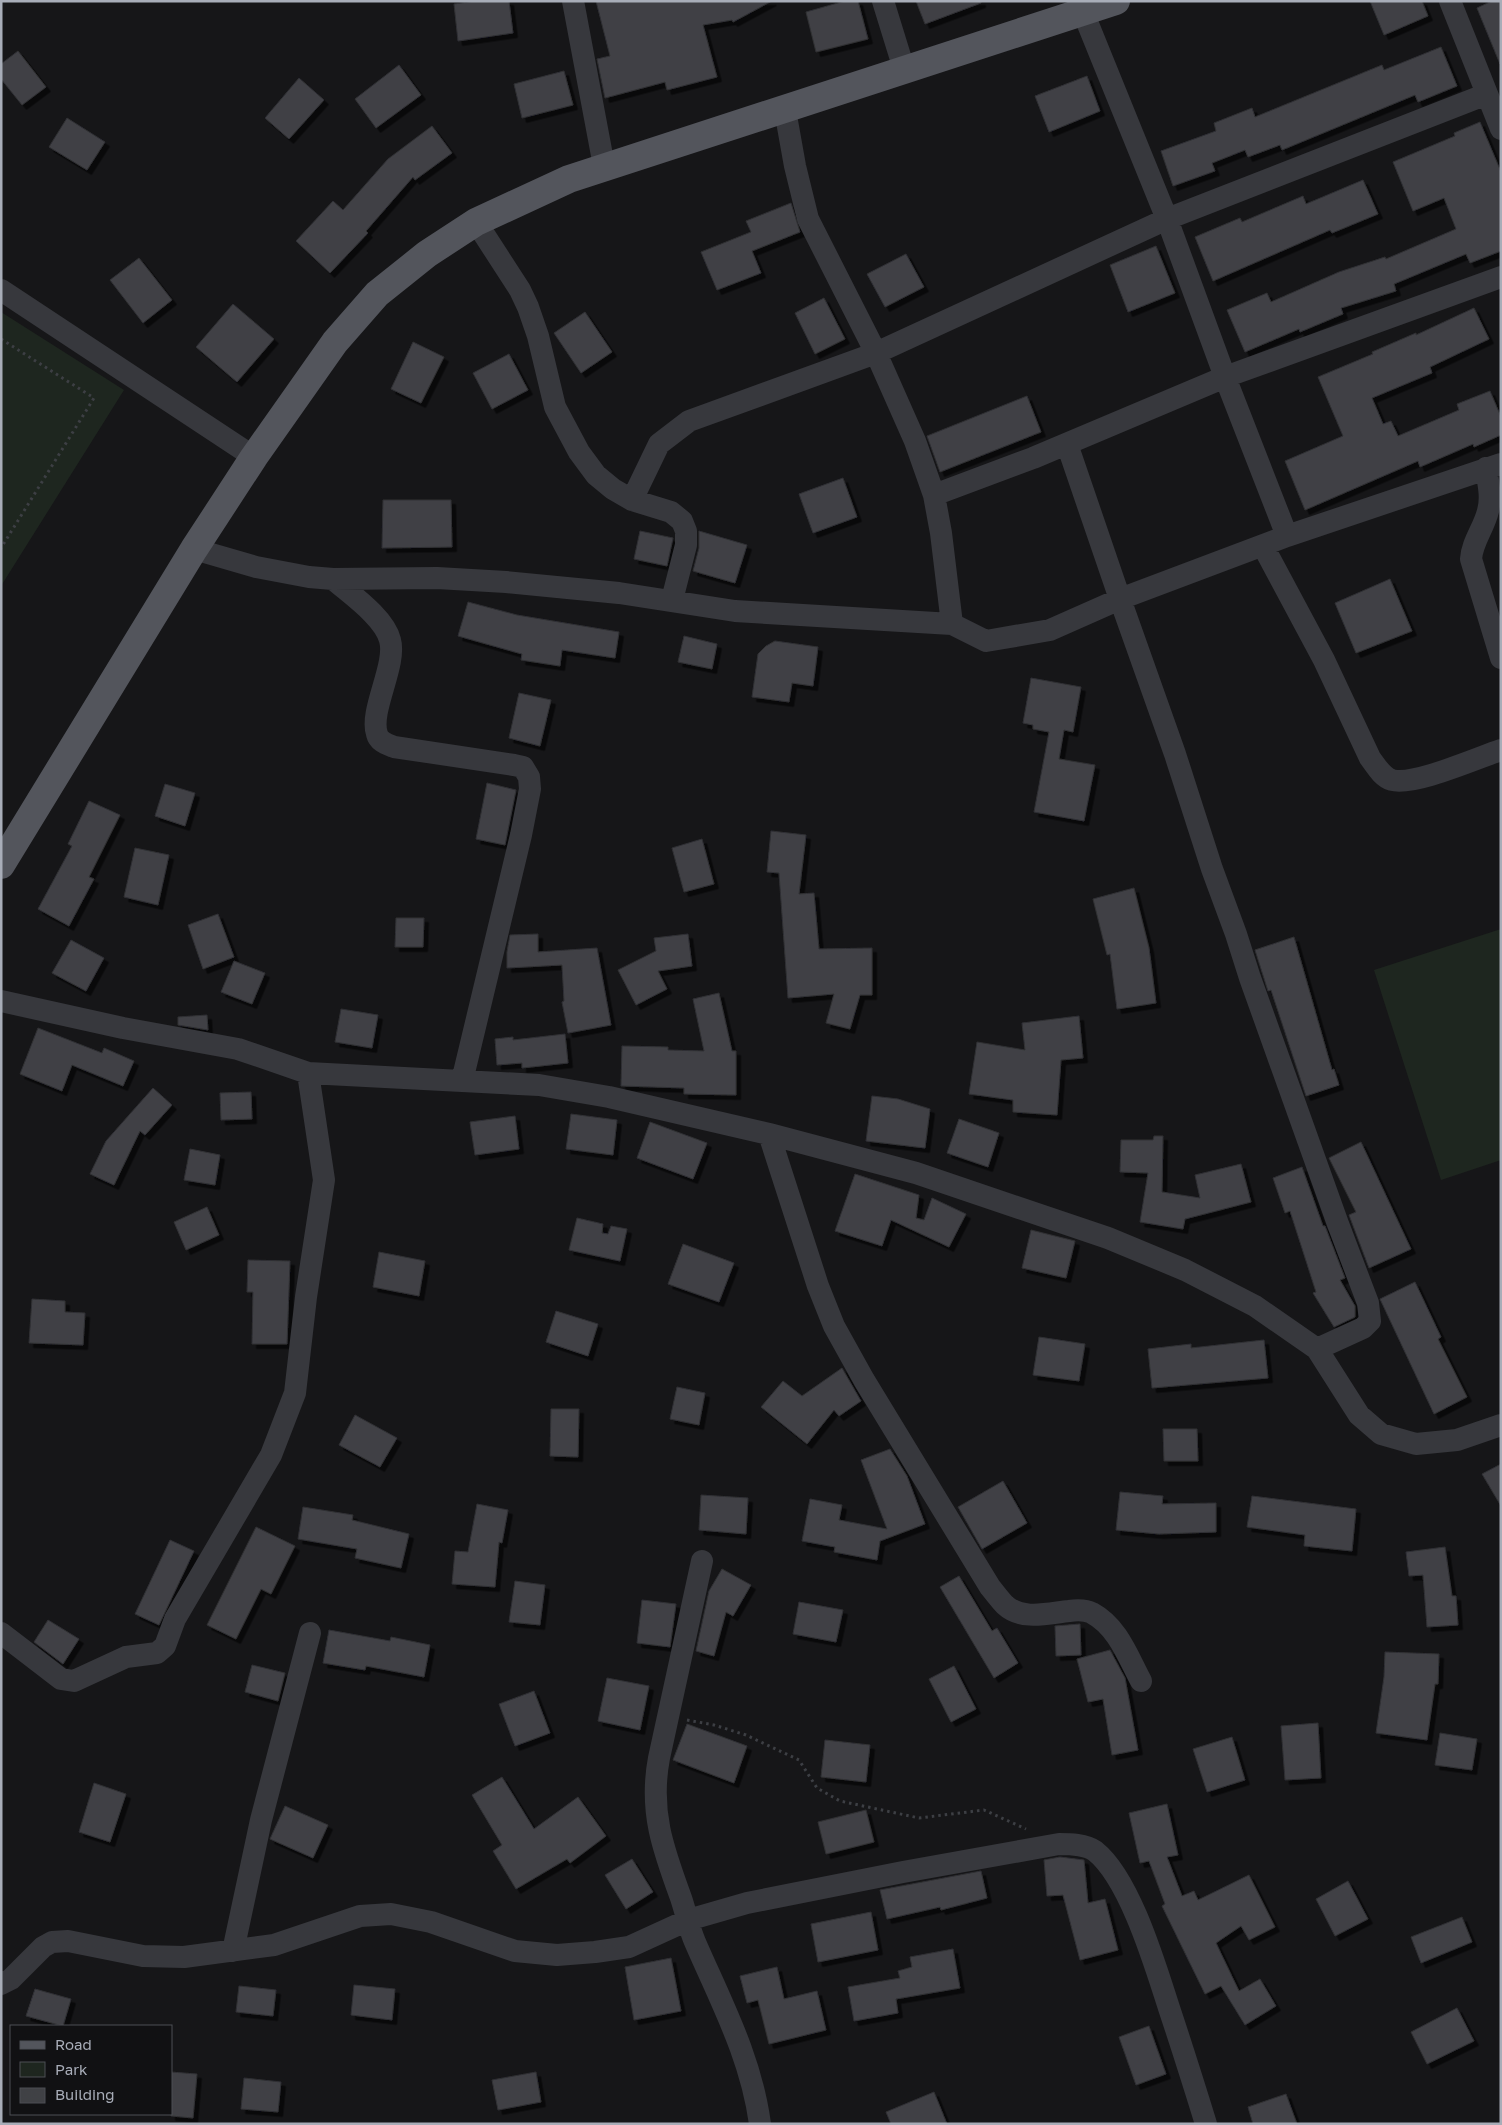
<svg xmlns="http://www.w3.org/2000/svg" width="1502" height="2125" viewBox="0 0 1502 2125" font-family="'Golos Text',sans-serif">
<style>
.green{fill:#1e261f}
.building{fill:#404145;stroke:#303034;filter:url(#shadow)}
.lines{fill:none;stroke-linecap:round;stroke-linejoin:round}
.path{stroke:#3d3f44;stroke-width:3;stroke-dasharray:2.5 4;stroke-linecap:butt}
.minor{stroke:#37383d;stroke-width:22}
.major{stroke:#53555c;stroke-width:28}
</style>
<defs>
<filter id="shadow"><feDropShadow dx="4.5" dy="4.5" stdDeviation="0" flood-color="#0009"/></filter>
</defs>
<rect width="100%" height="100%" fill="#161618"/>
<path class="green" d="M 1,312 L 124,390 L 1,586 Z
M 1501,929 L 1501,1160 L 1441,1180 L 1374,970 Z"/>
<path class="building" d="M 475,1 L 509,1 L 513,33 L 458,41 L 454,4 Z
M 596,1 L 772,1 L 733,22 L 732,20 L 703,25 L 717,77 L 667,90 L 665,82 L 605,98 L 597,59 L 610,56 Z
M 845,1 L 858,1 L 868,39 L 816,52 L 806,12 Z
M 916,1 L 981,1 L 981,3 L 925,24 Z
M 1370,1 L 1422,1 L 1428,16 L 1384,35 Z
M 1492,1 L 1501,1 L 1500,64 L 1477,8 Z
M 1441,47 L 1457,86 L 1418,102 L 1415,95 L 1282,150 L 1280,145 L 1248,157 L 1245,150 L 1212,163 L 1215,171 L 1173,186 L 1161,151 L 1216,131 L 1214,123 L 1252,108 L 1255,117 L 1382,65 L 1384,70 Z
M 18,51 L 46,87 L 22,105 L 1,79 L 1,64 Z
M 399,65 L 421,95 L 376,128 L 355,99 Z
M 564,71 L 573,105 L 522,118 L 514,84 Z
M 1087,76 L 1100,111 L 1049,132 L 1035,96 Z
M 299,78 L 324,100 L 289,139 L 265,118 Z
M 67,118 L 105,142 L 87,170 L 49,147 Z
M 1480,122 L 1501,172 L 1501,251 L 1470,263 L 1466,254 L 1394,284 L 1396,291 L 1341,308 L 1343,314 L 1300,332 L 1299,329 L 1245,352 L 1227,310 L 1267,293 L 1271,302 L 1339,272 L 1385,257 L 1386,259 L 1456,229 L 1444,198 L 1413,211 L 1393,162 L 1455,136 L 1454,133 Z
M 432,126 L 452,153 L 415,180 L 413,177 L 366,231 L 368,233 L 330,273 L 296,241 L 333,201 L 343,210 L 388,159 Z
M 1363,180 L 1378,214 L 1332,233 L 1330,230 L 1213,281 L 1195,237 L 1240,218 L 1242,222 L 1303,196 L 1306,204 Z
M 791,203 L 800,232 L 752,251 L 761,273 L 717,290 L 701,252 L 751,232 L 746,221 Z
M 1156,246 L 1175,293 L 1128,312 L 1110,265 Z
M 906,254 L 924,287 L 885,307 L 867,274 Z
M 139,258 L 172,300 L 143,323 L 110,280 Z
M 824,298 L 845,339 L 815,354 L 795,313 Z
M 233,304 L 274,339 L 237,382 L 196,347 Z
M 1474,308 L 1489,339 L 1430,367 L 1432,373 L 1372,398 L 1383,424 L 1391,421 L 1398,436 L 1459,410 L 1457,404 L 1490,391 L 1501,417 L 1501,435 L 1474,447 L 1473,444 L 1420,467 L 1418,461 L 1305,510 L 1285,461 L 1343,436 L 1318,377 L 1373,354 L 1372,352 L 1416,333 L 1416,335 Z
M 585,312 L 612,352 L 581,373 L 554,333 Z
M 413,342 L 444,357 L 421,403 L 391,389 Z
M 509,354 L 528,390 L 492,409 L 473,373 Z
M 1027,396 L 1041,432 L 940,472 L 927,436 Z
M 843,478 L 857,517 L 813,533 L 799,494 Z
M 383,500 L 451,500 L 452,547 L 382,548 Z
M 640,531 L 673,538 L 667,566 L 634,559 Z
M 699,531 L 747,545 L 735,583 L 693,571 L 699,548 Z
M 1390,579 L 1412,631 L 1356,653 L 1335,603 Z
M 468,602 L 517,615 L 619,632 L 615,658 L 562,650 L 560,666 L 521,660 L 522,654 L 458,636 Z
M 684,636 L 717,644 L 712,669 L 678,662 Z
M 775,641 L 818,647 L 813,686 L 792,683 L 789,702 L 752,697 L 758,654 L 766,646 Z
M 1031,678 L 1081,687 L 1073,732 L 1064,730 L 1059,759 L 1095,765 L 1084,821 L 1034,812 L 1049,732 L 1033,729 L 1033,725 L 1023,723 Z
M 519,693 L 551,700 L 540,746 L 509,738 Z
M 487,783 L 516,790 L 505,845 L 476,839 Z
M 165,784 L 195,793 L 185,826 L 155,816 Z
M 89,801 L 120,815 L 89,877 L 94,879 L 69,926 L 38,909 L 72,846 L 68,844 Z
M 771,831 L 806,835 L 799,894 L 814,893 L 819,949 L 872,948 L 872,995 L 860,995 L 850,1029 L 826,1023 L 834,994 L 788,998 L 779,873 L 767,872 Z
M 702,839 L 714,884 L 684,892 L 672,848 Z
M 135,848 L 169,855 L 158,905 L 124,897 Z
M 1134,888 L 1149,948 L 1156,1003 L 1117,1009 L 1110,954 L 1107,955 L 1093,899 Z
M 218,914 L 234,957 L 203,969 L 188,925 Z
M 396,918 L 424,918 L 423,947 L 395,947 Z
M 538,934 L 538,952 L 597,948 L 611,1025 L 568,1033 L 562,1002 L 564,1001 L 562,965 L 507,968 L 507,952 L 510,935 Z
M 688,934 L 692,966 L 658,971 L 667,989 L 636,1005 L 618,970 L 656,951 L 654,938 Z
M 1294,937 L 1332,1070 L 1334,1069 L 1339,1085 L 1306,1096 L 1271,990 L 1268,991 L 1255,950 Z
M 71,940 L 104,958 L 86,991 L 52,973 Z
M 234,961 L 265,973 L 252,1004 L 221,992 Z
M 719,993 L 732,1051 L 736,1051 L 736,1095 L 684,1094 L 684,1088 L 621,1086 L 622,1046 L 668,1047 L 668,1050 L 704,1051 L 693,999 Z
M 341,1009 L 378,1015 L 372,1048 L 335,1042 Z
M 207,1015 L 208,1030 L 178,1025 L 178,1017 Z
M 1079,1016 L 1083,1058 L 1061,1060 L 1057,1115 L 1013,1112 L 1013,1100 L 969,1094 L 977,1042 L 1025,1050 L 1022,1023 Z
M 38,1028 L 102,1053 L 104,1048 L 134,1061 L 123,1086 L 72,1065 L 62,1091 L 20,1074 Z
M 565,1034 L 568,1063 L 522,1068 L 522,1063 L 497,1065 L 495,1039 L 513,1037 L 513,1040 Z
M 153,1088 L 172,1105 L 145,1135 L 140,1131 L 114,1185 L 90,1174 L 106,1141 Z
M 251,1092 L 252,1119 L 221,1120 L 220,1093 Z
M 872,1096 L 898,1099 L 930,1109 L 925,1148 L 866,1141 Z
M 571,1114 L 617,1120 L 613,1155 L 566,1149 Z
M 515,1116 L 519,1149 L 475,1155 L 470,1122 Z
M 959,1119 L 999,1133 L 988,1167 L 947,1153 Z
M 650,1122 L 707,1143 L 693,1179 L 637,1158 Z
M 1154,1136 L 1163,1136 L 1162,1192 L 1200,1198 L 1195,1175 L 1241,1164 L 1251,1202 L 1185,1219 L 1183,1229 L 1140,1222 L 1148,1173 L 1120,1172 L 1121,1140 L 1153,1140 Z
M 1361,1142 L 1411,1249 L 1369,1268 L 1349,1215 L 1356,1212 L 1329,1158 Z
M 190,1149 L 220,1155 L 215,1185 L 184,1180 Z
M 1302,1167 L 1323,1226 L 1325,1226 L 1345,1278 L 1340,1280 L 1355,1306 L 1355,1317 L 1334,1327 L 1313,1293 L 1316,1292 L 1290,1211 L 1285,1213 L 1273,1178 Z
M 855,1174 L 919,1195 L 916,1218 L 924,1220 L 932,1198 L 966,1214 L 949,1247 L 891,1220 L 882,1246 L 835,1231 Z
M 207,1207 L 219,1235 L 186,1250 L 174,1222 Z
M 577,1218 L 603,1224 L 602,1233 L 608,1234 L 611,1226 L 627,1229 L 620,1261 L 569,1250 Z
M 1031,1230 L 1075,1241 L 1066,1278 L 1022,1268 Z
M 683,1244 L 734,1263 L 719,1302 L 668,1284 Z
M 379,1252 L 425,1261 L 419,1296 L 373,1287 Z
M 248,1260 L 290,1261 L 287,1344 L 252,1344 L 253,1292 L 247,1292 Z
M 1415,1282 L 1441,1337 L 1438,1339 L 1467,1397 L 1434,1414 L 1380,1299 Z
M 32,1299 L 65,1301 L 65,1312 L 85,1313 L 83,1345 L 29,1343 Z
M 556,1311 L 598,1324 L 588,1356 L 546,1342 Z
M 1039,1337 L 1085,1344 L 1079,1381 L 1033,1375 Z
M 1264,1340 L 1268,1378 L 1152,1388 L 1148,1349 L 1191,1344 L 1191,1348 Z
M 842,1368 L 861,1401 L 839,1416 L 834,1410 L 807,1444 L 761,1407 L 783,1381 L 802,1396 Z
M 677,1387 L 705,1393 L 699,1425 L 670,1419 Z
M 551,1409 L 579,1409 L 578,1457 L 550,1456 Z
M 355,1415 L 397,1438 L 380,1467 L 339,1445 Z
M 1163,1429 L 1197,1429 L 1198,1461 L 1164,1461 Z
M 890,1449 L 907,1476 L 925,1524 L 880,1541 L 877,1560 L 834,1552 L 835,1547 L 802,1541 L 810,1499 L 842,1505 L 839,1520 L 887,1529 L 861,1460 Z
M 1501,1464 L 1501,1506 L 1482,1474 Z
M 1003,1481 L 1027,1523 L 982,1549 L 958,1507 Z
M 1120,1492 L 1163,1496 L 1162,1504 L 1216,1503 L 1216,1532 L 1159,1534 L 1116,1530 Z
M 701,1495 L 748,1498 L 746,1534 L 699,1530 Z
M 1252,1496 L 1356,1509 L 1352,1551 L 1304,1546 L 1305,1535 L 1247,1527 Z
M 477,1504 L 508,1510 L 502,1543 L 499,1542 L 495,1587 L 452,1584 L 455,1551 L 468,1552 Z
M 303,1507 L 353,1515 L 352,1520 L 409,1534 L 401,1568 L 355,1558 L 357,1549 L 298,1539 Z
M 256,1527 L 295,1546 L 271,1594 L 261,1589 L 236,1639 L 207,1625 Z
M 170,1540 L 194,1551 L 159,1625 L 135,1614 Z
M 1445,1547 L 1452,1596 L 1456,1596 L 1458,1625 L 1427,1627 L 1423,1575 L 1409,1576 L 1406,1552 Z
M 722,1569 L 751,1585 L 733,1616 L 726,1612 L 714,1656 L 696,1651 L 709,1591 Z
M 959,1576 L 992,1631 L 997,1628 L 1018,1663 L 994,1678 L 940,1587 Z
M 515,1581 L 545,1585 L 540,1625 L 509,1622 Z
M 642,1600 L 676,1604 L 670,1647 L 637,1643 Z
M 799,1602 L 843,1610 L 836,1642 L 793,1634 Z
M 48,1620 L 79,1639 L 63,1664 L 34,1642 Z
M 1080,1624 L 1081,1655 L 1056,1656 L 1055,1626 Z
M 329,1630 L 390,1641 L 391,1637 L 430,1645 L 424,1677 L 366,1666 L 365,1670 L 323,1663 Z
M 1110,1650 L 1125,1678 L 1138,1750 L 1112,1755 L 1103,1699 L 1088,1702 L 1077,1659 Z
M 1385,1652 L 1439,1654 L 1438,1684 L 1435,1684 L 1427,1740 L 1376,1733 L 1384,1677 Z
M 252,1665 L 285,1673 L 278,1701 L 245,1692 Z
M 954,1666 L 976,1709 L 951,1722 L 929,1679 Z
M 607,1678 L 649,1686 L 640,1730 L 598,1721 Z
M 534,1691 L 550,1733 L 515,1746 L 499,1704 Z
M 1318,1723 L 1321,1778 L 1285,1780 L 1281,1726 Z
M 687,1724 L 747,1746 L 734,1783 L 673,1760 Z
M 1440,1733 L 1477,1739 L 1472,1770 L 1435,1765 Z
M 1232,1737 L 1245,1780 L 1207,1792 L 1193,1749 Z
M 825,1740 L 870,1745 L 866,1782 L 821,1777 Z
M 502,1777 L 534,1829 L 578,1797 L 606,1836 L 570,1863 L 567,1859 L 516,1889 L 493,1851 L 502,1845 L 472,1795 Z
M 94,1783 L 126,1794 L 110,1842 L 79,1832 Z
M 1167,1804 L 1178,1855 L 1167,1857 L 1182,1896 L 1194,1891 L 1198,1900 L 1249,1875 L 1275,1927 L 1249,1940 L 1241,1926 L 1216,1943 L 1239,1991 L 1260,1979 L 1276,2006 L 1245,2025 L 1221,1986 L 1205,1994 L 1162,1906 L 1165,1904 L 1149,1861 L 1140,1863 L 1129,1813 Z
M 285,1806 L 328,1825 L 313,1858 L 270,1839 Z
M 866,1810 L 874,1842 L 826,1854 L 818,1822 Z
M 1060,1857 L 1084,1860 L 1088,1903 L 1105,1899 L 1118,1950 L 1080,1960 L 1063,1895 L 1047,1896 L 1044,1860 Z
M 632,1859 L 653,1892 L 626,1909 L 605,1875 Z
M 981,1871 L 987,1898 L 941,1910 L 940,1907 L 887,1919 L 880,1890 Z
M 1348,1881 L 1368,1919 L 1335,1936 L 1316,1899 Z
M 871,1912 L 878,1950 L 818,1962 L 811,1924 Z
M 1462,1917 L 1472,1942 L 1421,1963 L 1411,1937 Z
M 953,1949 L 960,1988 L 896,1999 L 898,2013 L 854,2021 L 848,1987 L 900,1978 L 898,1971 L 912,1967 L 910,1957 Z
M 671,1958 L 681,2011 L 634,2020 L 625,1967 Z
M 777,1967 L 784,1999 L 817,1991 L 826,2030 L 769,2044 L 758,2000 L 747,2003 L 740,1976 Z
M 354,1985 L 395,1989 L 392,2020 L 351,2015 Z
M 239,1986 L 276,1990 L 273,2016 L 236,2012 Z
M 35,1989 L 71,1999 L 63,2026 L 26,2016 Z
M 1457,2008 L 1474,2041 L 1427,2064 L 1411,2032 Z
M 1149,2026 L 1166,2074 L 1136,2085 L 1119,2037 Z
M 171,2072 L 197,2074 L 193,2118 L 171,2116 Z
M 536,2072 L 541,2102 L 498,2110 L 492,2080 Z
M 244,2078 L 281,2082 L 278,2112 L 241,2109 Z
M 934,2092 L 947,2124 L 891,2124 L 886,2112 Z
M 1286,2094 L 1297,2124 L 1253,2124 L 1248,2107 Z"/>
<g class="lines">
<path class="path" d="M 1,339 L 94,398 L 1,548
M 687,1720 L 714,1725 L 746,1735 L 799,1760 L 817,1788 L 840,1801 L 919,1818 L 984,1810 L 1026,1829"/>
<path class="minor" d="M 573,1 L 604,166
M 883,1 L 904,69
M 1450,1 L 1501,129
M 1083,12 L 1167,219 L 1225,377 L 1287,536
M 785,110 L 795,166 L 808,219 L 876,353 L 915,441 L 934,495 L 941,533 L 952,624
M 476,222 L 520,290 L 528,307 L 538,336 L 555,407 L 579,452 L 596,475 L 613,489 L 632,500 L 671,512 L 682,521 L 686,531 L 686,545 L 672,600
M 1,290 L 254,457
M 1486,468 C 1488,482 1492,497 1488,511 C 1484,528 1472,542 1471,559 L 1501,658
M 934,495 L 1033,458 L 1225,377 L 1501,277
M 632,500 L 659,444 L 689,421 L 876,353 L 1167,219 L 1487,94
M 1263,546 L 1324,660 L 1370,758 C 1376,766 1382,777 1392,780 C 1414,786 1477,758 1501,750
M 194,549 L 256,567 L 309,577 L 333,579 L 437,578 L 506,582 L 619,593 L 735,611 L 952,624 L 986,641 L 1050,630 L 1120,599 L 1067,444
M 333,579 C 350,594 384,617 390,640 C 397,665 369,711 377,734 C 379,742 387,744 394,747 L 514,765 L 523,767 L 529,777 L 530,789 L 521,835 L 462,1081
M 1,1001 L 123,1028 L 238,1049 L 308,1073 L 539,1085 L 609,1097 L 769,1134 L 916,1173 L 1108,1238 L 1185,1270 L 1255,1306 L 1317,1349 L 1359,1415 L 1381,1434 L 1416,1444 L 1457,1440 L 1501,1425
M 769,1134 L 818,1286 L 834,1326 L 864,1380 L 990,1587 C 995,1593 1000,1600 1005,1605 C 1022,1621 1049,1613 1069,1611 C 1076,1610 1086,1610 1092,1613 C 1118,1627 1128,1657 1141,1681
M 1317,1349 L 1363,1328 L 1370,1321 L 1368,1303 L 1338,1224 L 1250,978 L 1236,934 L 1212,869 L 1175,754 L 1120,599 L 1287,536 L 1501,464
M 702,1561 L 659,1758 C 649,1811 663,1849 681,1898 C 686,1913 689,1928 695,1942 C 721,2002 751,2057 760,2124
M 1,1633 L 61,1679 L 74,1681 L 126,1657 L 157,1653 L 165,1646 L 175,1619 L 271,1455 L 295,1393 L 306,1297 L 324,1180 L 308,1073
M 233,1951 L 261,1820 L 310,1633
M 1,1984 L 11,1979 L 43,1947 L 52,1942 L 68,1941 L 143,1956 L 184,1957 L 274,1945 L 360,1916 L 391,1914 L 431,1922 L 515,1951 L 557,1955 L 595,1952 L 629,1947 L 688,1920 L 747,1903 L 903,1872 L 1059,1844 C 1070,1844 1085,1844 1095,1851 C 1130,1879 1155,1965 1169,2008 C 1182,2047 1194,2085 1206,2124"/>
<path class="major" d="M 1,865 L 194,549 L 254,457 L 335,342 L 377,294 L 427,254 L 476,222 L 569,179 L 1116,1"/>
</g>
<rect width="1502" height="2125" fill="none" stroke="#a8adb8" stroke-width="5"/>
<rect x="10" y="2025" width="162" height="90" fill="#111113" stroke="#4d4f55"/>
<rect x="20" y="2041" width="25" height="8" fill="#53555c" stroke="#4d4f55"/>
<text x="55" y="2050" font-size="15" fill="#a8adb8">Road</text>
<rect x="20" y="2062" width="25" height="15" fill="#1e261f" stroke="#4d4f55"/>
<text x="55" y="2075" font-size="15" fill="#a8adb8">Park</text>
<rect x="20" y="2088" width="25" height="15" fill="#404145" stroke="#4d4f55"/>
<text x="55" y="2100" font-size="15" fill="#a8adb8">Building</text>
</svg>
